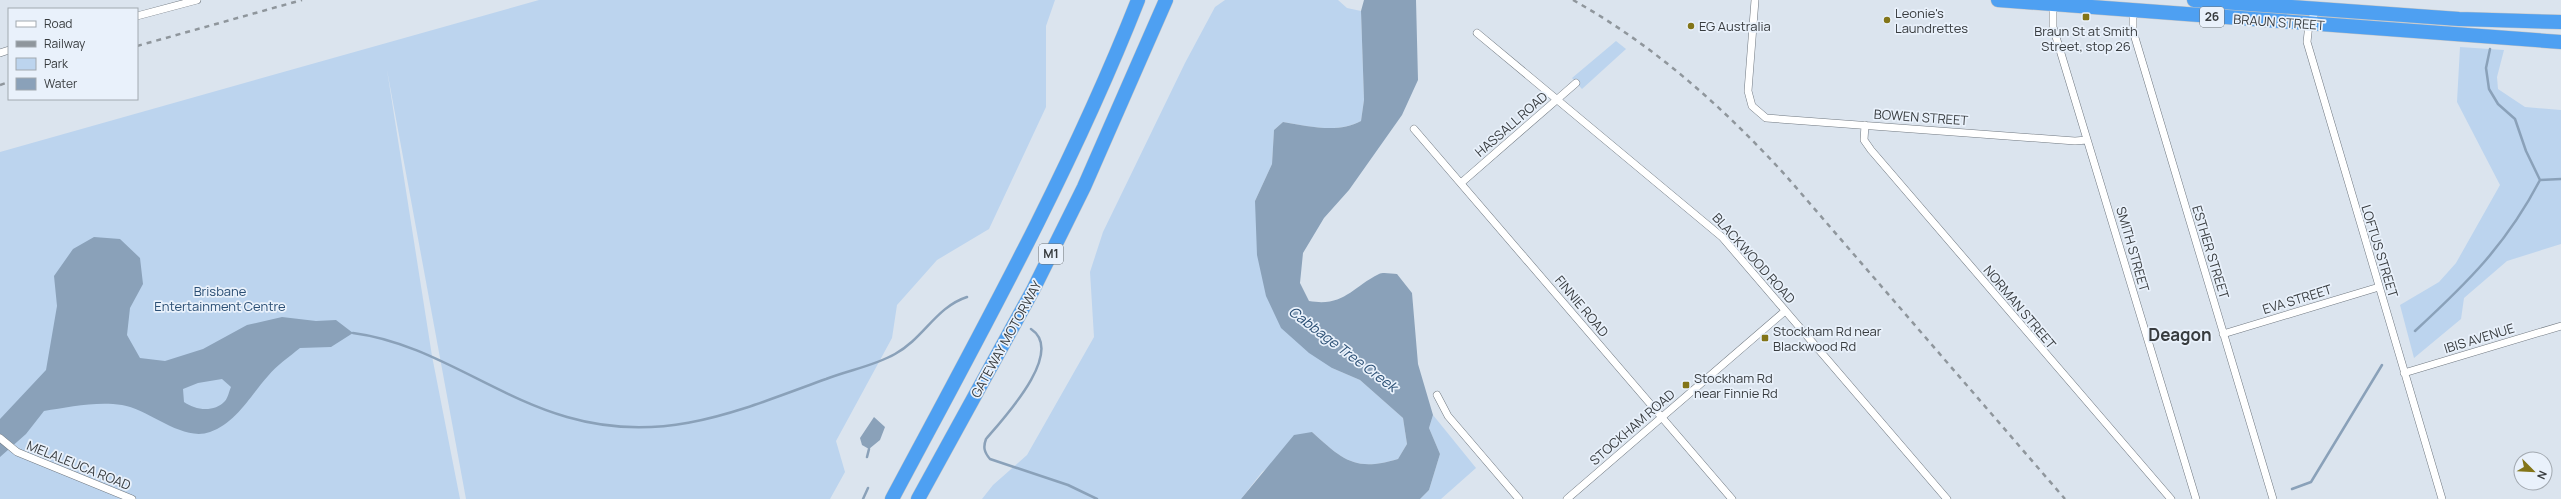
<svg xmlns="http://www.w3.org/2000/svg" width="2561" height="499" viewBox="0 0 2561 499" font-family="Manrope,sans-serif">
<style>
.green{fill:#bcd4ee}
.water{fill:#8aa1b9;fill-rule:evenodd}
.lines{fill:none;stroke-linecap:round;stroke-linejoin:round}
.stream{stroke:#8aa1b9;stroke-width:2.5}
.street-casing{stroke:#707880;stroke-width:8}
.highway-casing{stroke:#c3c4c5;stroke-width:15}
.street{stroke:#fff;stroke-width:7}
.highway{stroke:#4ea0f2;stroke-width:14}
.rail{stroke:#8f969c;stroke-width:2.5;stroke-dasharray:5 5;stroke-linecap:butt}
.poi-dot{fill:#837518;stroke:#e9f1fb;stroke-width:1.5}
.labels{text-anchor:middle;stroke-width:3.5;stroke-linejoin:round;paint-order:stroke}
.shield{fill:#e9f1fb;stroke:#6d7277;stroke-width:1}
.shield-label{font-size:12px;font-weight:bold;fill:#383c3f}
.poi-label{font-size:13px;fill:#383c3f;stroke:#e9f1fb;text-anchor:start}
.street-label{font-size:13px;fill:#383c3f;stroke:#e9f1fb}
.park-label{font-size:13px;fill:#2a4e73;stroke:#e9f1fb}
.water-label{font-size:14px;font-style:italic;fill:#2c5075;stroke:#e9f1fb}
.district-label{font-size:17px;font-weight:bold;fill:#383c3f;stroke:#e9f1fb}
</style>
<rect width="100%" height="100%" fill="#dbe4ee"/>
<path class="green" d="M 539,0 L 1055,0 L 1046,26 L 1046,107 L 989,229 L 937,260 L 897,305 L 892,338 L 836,441 L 845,472 L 830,499 L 466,499 L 387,70 L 432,356 L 460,499 L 0,499 L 0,152 Z
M 1225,0 L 1338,0 L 1347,8 L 1361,11 L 1364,100 L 1361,121 C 1337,134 1308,126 1283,122 L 1274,130 L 1272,164 L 1255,201 L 1332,368 L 1360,380 L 1403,418 L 1407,444 L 1398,459 C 1355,472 1343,460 1312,432 L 1262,472 L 1241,499 L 982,499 L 993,485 L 1027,455 L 1094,337 L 1090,272 L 1103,232 L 1185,63 L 1215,7 Z
M 1616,41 L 1626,49 L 1582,89 L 1572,78 Z
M 2460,47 L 2504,50 L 2497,77 L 2498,89 L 2525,107 L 2561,110 L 2561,244 L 2507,261 L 2464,298 L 2461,319 L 2414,358 L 2400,305 L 2439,282 L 2456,263 L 2500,185 L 2457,102 Z
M 1433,415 L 1476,468 L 1441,499 L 1420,499 L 1429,490 L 1440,454 L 1429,428 Z"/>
<path class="water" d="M 1364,0 L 1416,0 L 1418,80 L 1402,115 L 1349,190 L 1324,218 L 1303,253 L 1300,283 L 1309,301 C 1344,307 1351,288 1379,274 C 1383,272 1392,274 1397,274 L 1412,293 L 1418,364 L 1433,415 L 1429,428 L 1440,454 L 1429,490 L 1420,499 L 1241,499 L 1294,435 L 1312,432 C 1343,460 1355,472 1398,459 L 1407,444 L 1403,418 L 1360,380 L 1332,368 L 1309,353 L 1281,328 L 1266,296 L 1257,255 L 1255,201 L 1272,164 L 1274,130 L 1283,122 C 1308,126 1338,134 1361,121 L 1364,100 L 1361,11 Z
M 94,237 L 120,239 L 140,258 L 143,284 L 130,308 L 127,335 L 140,358 L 165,361 L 203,349 L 247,325 L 282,317 L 316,321 L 336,320 L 353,333 L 331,347 L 300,348 C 289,357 277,365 268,376 C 251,395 236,423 210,432 C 182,442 149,409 122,405 C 97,401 68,407 44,411 L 26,434 L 0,457 L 0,419 L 46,370 L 57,306 L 54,276 L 73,249 ZM 222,379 L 231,387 C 229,391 228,398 225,401 C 214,413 195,410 184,402 L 183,389 L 198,383 Z
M 874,417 L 885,427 L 880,440 L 869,449 L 862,445 L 860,438 Z"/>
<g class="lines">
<path class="stream" d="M 2490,49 L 2486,68 L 2489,89 L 2498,104 L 2515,119 L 2526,151 L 2540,180
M 1031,329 C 1066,352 1003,419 986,439 C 983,447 984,452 990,459 L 1068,485 L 1097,499
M 2415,331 C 2468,282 2506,245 2540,180 L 2561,179
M 353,333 C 431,343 493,396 567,417 C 663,445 738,411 826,379 C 849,370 874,366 895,354 C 924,338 936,307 967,297
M 867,457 L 869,449
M 2292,489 L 2311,482 L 2382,365
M 863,499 L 868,488"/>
<g class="street-casing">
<path id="street" d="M 1755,0 L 1748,91 L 1752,106 L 1766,118 L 2075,141 L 2087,140
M 2053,4 L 2053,27 L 2196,499
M 2317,9 L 2309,24 L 2307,42 L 2442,499
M 2133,11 L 2133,31 L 2273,499
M 137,16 L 197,0
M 1477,33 L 1722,237 L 1947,499
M 0,53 L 9,50
M 1865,125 L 1864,140 L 1871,150 L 2171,499
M 1414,129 L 1732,499
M 1461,183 L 1576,83
M 2223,334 L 2379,287
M 2404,373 L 2561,326
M 1437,395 L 1448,416 L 1519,499
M 0,438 L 17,452 L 132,499
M 1567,499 L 1785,311"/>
</g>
<g class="highway-casing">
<path id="highway" d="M 1998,0 L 2561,42
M 2194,0 L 2459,19 L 2561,22
M 892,499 C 979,336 1070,173 1138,0
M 918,499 L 1033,290 L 1084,187 L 1166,0"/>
</g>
<use href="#street" class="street"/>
<use href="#highway" class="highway"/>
<path class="rail" d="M 1573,0 C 1655,46 1724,108 1787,177 L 2065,499
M 137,46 L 302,0
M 0,85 L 9,82"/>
</g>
<g class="poi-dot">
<rect x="2082" y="13" width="8" height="8" rx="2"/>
<circle cx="1887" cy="20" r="4"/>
<circle cx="1691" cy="26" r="4"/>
<rect x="1761" y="334" width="8" height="8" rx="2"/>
<rect x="1682" y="381" width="8" height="8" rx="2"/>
</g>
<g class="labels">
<g class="shield">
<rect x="2200" y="7" width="24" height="20" rx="3"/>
<rect x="1039" y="244" width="24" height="20" rx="3"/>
</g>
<g class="shield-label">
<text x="2212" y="21">26</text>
<text x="1051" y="258">M1</text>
</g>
<g class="poi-label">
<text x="1895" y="18">Leonie's<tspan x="1895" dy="15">Laundrettes</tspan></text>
<text x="1699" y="31">EG Australia</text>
<text x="2086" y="36" text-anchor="middle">Braun St at Smith<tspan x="2086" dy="15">Street, stop 26</tspan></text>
<text x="1773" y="336">Stockham Rd near<tspan x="1773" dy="15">Blackwood Rd</tspan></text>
<text x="1694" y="383">Stockham Rd<tspan x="1694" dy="15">near Finnie Rd</tspan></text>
</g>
<g class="street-label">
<text transform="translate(2279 22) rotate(4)" y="5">BRAUN STREET</text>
<text transform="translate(1921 117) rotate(4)" y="5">BOWEN STREET</text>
<text transform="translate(1511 124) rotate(-41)" y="5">HASSALL ROAD</text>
<text transform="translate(2133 249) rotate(74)" y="5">SMITH STREET</text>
<text transform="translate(2380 251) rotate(73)" y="5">LOFTUS STREET</text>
<text transform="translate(2211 252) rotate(73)" y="5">ESTHER STREET</text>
<text transform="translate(1754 258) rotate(48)" y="5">BLACKWOOD ROAD</text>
<text transform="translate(2297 299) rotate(-17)" y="5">EVA STREET</text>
<text transform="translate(1582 306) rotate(50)" y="5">FINNIE ROAD</text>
<text transform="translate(2020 307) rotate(50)" y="5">NORMAN STREET</text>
<text transform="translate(2479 338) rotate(-17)" y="5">IBIS AVENUE</text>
<text transform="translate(1006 339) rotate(-61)" y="5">GATEWAY MOTORWAY</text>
<text transform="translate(1632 427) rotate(-41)" y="5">STOCKHAM ROAD</text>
<text transform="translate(79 465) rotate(22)" y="5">MELALEUCA ROAD</text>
</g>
<g class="park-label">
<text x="220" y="296">Brisbane<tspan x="220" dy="15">Entertainment Centre</tspan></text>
</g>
<g class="water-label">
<text transform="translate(1343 349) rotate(37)" y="5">Cabbage Tree Creek</text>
</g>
<g class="district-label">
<text x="2180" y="341">Deagon</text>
</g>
</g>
<rect x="8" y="8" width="130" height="92" fill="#e9f1fb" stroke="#a2a9b0"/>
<rect x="16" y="21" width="20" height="6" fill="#ffffff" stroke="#a2a9b0"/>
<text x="44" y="28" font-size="12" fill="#383c3f">Road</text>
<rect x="16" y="41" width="20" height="6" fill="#8f969c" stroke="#a2a9b0"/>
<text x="44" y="48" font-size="12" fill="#383c3f">Railway</text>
<rect x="16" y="58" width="20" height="12" fill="#bcd4ee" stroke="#a2a9b0"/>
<text x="44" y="68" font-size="12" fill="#383c3f">Park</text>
<rect x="16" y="78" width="20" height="12" fill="#8aa1b9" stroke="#a2a9b0"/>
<text x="44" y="88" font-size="12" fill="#383c3f">Water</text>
<g transform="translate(2533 471) rotate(114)"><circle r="19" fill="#e9f1fb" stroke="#a2a9b0"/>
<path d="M0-3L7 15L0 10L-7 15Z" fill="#837518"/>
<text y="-6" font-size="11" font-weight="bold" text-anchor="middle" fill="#383c3f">N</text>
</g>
</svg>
